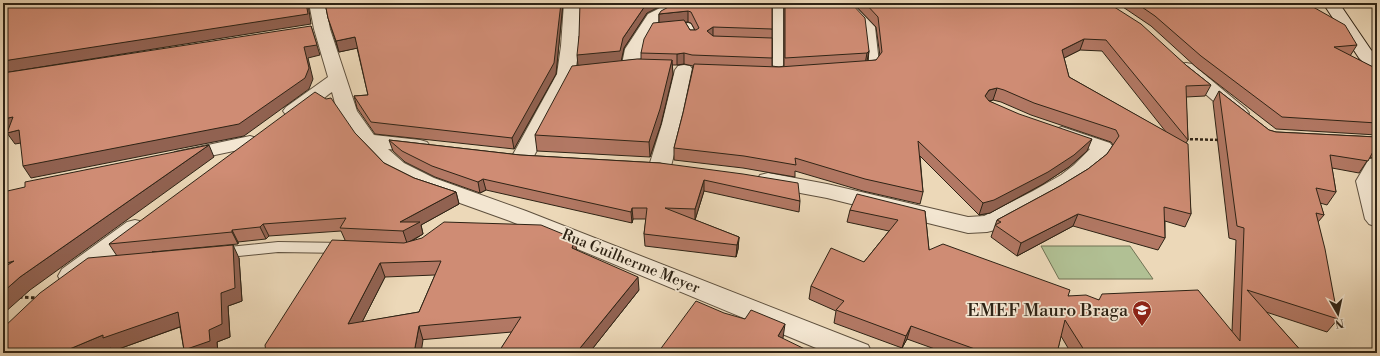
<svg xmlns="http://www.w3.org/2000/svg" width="1380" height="356" viewBox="0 0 1380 356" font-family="'Libre Bodoni',serif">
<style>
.green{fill:#b1c094;stroke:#707254}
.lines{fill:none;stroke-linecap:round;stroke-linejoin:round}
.lane-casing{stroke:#5e503e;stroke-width:2}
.street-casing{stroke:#5e503e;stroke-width:2}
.secondary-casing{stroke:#2e2315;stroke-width:2}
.path-far1{stroke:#2e2315;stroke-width:2.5;stroke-dasharray:3 2;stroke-linecap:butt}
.path{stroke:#2e2315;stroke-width:3;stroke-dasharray:3.5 2.5;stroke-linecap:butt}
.lane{fill:#f3e6d1;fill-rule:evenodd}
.street{fill:#f3e6d1;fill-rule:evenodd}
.secondary{fill:#f3e6d1;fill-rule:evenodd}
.wall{fill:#b27864;stroke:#2e2315;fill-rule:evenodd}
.shaded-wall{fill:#916251;stroke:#2e2315}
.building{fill:#cf8c74;stroke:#2e2315;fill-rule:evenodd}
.labels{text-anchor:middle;stroke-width:3.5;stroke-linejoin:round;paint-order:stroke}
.street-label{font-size:15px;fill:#2e2315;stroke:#f3e6d1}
.near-poi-label{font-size:18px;fill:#2e2315;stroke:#f3e6d1;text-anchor:end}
</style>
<rect width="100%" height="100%" fill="#ecd8b8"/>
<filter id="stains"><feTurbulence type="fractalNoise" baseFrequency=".005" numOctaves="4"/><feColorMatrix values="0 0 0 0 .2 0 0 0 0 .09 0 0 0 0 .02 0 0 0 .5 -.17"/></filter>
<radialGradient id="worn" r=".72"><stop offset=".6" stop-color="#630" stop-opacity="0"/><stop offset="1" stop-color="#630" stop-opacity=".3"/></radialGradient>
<path class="green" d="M 1041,246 L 1130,246 L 1153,279 L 1059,279 Z"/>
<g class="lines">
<g class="lane-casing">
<path id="lane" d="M 773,3 L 783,3 L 783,73 L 778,76 L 773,73 Z
M 842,3 L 852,3 L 875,27 L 879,63 L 873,70 L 862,72 L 857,69 L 858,67 L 866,65 L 869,62 L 865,28 Z
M 688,23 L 691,24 L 698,37 L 696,39 L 690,39 L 685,29 L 671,31 L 666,28 L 671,25 Z
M 278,242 L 345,243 L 350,244 L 352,248 L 350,252 L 345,253 L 278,252 L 219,258 L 214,257 L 212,253 L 214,249 L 219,248 Z"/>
</g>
<g class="street-casing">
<path id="street" d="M 309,3 L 325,3 L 330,29 L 357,111 L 374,135 L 420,140 L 427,142 L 430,146 L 427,150 L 420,152 L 388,149 L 404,163 L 434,178 L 526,211 L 868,345 L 872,353 L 828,353 L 510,221 L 418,188 L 388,173 L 360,144 L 337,111 L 332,92 C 319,101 303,119 286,115 L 283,111 L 286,107 L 328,77 L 314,29 Z
M 564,3 L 580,3 L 579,46 L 575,74 L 533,158 L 530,163 L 522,164 L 514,163 L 511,158 L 557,74 L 561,46 Z
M 670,3 L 690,3 L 687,6 L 660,20 L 643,49 L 639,68 L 636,72 L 610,76 L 604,75 L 601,71 L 604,67 L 622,64 L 625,49 L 648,14 Z
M 1186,63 L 1192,64 L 1246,109 L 1249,113 L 1246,117 L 1239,119 L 1232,117 L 1180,72 L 1177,68 L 1180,64 Z
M 684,65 L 690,66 L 693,70 L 682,124 L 671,166 L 668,171 L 660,172 L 652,171 L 649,166 L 662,124 L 675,70 L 678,66 Z
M 1062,127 L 1110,143 L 1113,147 L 1100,164 L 1089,174 L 1049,201 L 995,230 L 987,232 L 968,233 L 827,198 L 768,187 L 760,185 L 757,180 L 760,175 L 768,173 L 827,184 L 968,217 L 984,216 L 1033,191 L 1061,175 L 1074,165 L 1090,149 L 1055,137 L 1052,133 L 1055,129 Z
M 250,136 L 257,138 L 260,142 L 257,146 L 182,162 L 175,160 L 171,156 L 175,152 Z
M 1377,158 L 1377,227 L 1369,224 L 1365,219 L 1356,181 L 1369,159 Z
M 135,220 L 143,222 L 147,228 L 143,234 L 80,283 L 71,285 L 62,283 L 58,276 L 62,269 L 127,222 Z"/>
</g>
<g class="secondary-casing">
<path id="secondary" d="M 1323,3 L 1339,3 L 1371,50 L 1377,56 L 1377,71 L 1371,70 L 1359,58 Z"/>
</g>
<path class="path-far1" d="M 1185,139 L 1220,140"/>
<path class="path" d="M 19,297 L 38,298"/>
<use href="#lane" class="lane"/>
<use href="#street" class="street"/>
<use href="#secondary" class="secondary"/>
</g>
<path class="wall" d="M 325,3 L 563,3 L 556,74 L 514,149 L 375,134 L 357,108 L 354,96 L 368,95 L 357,48 L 339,52 L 328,18 Z
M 676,3 L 772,29 L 772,66 L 779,67 L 784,66 L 784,3 L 851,3 L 869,51 L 868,61 L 876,60 L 880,56 L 876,27 L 853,3 L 1108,3 L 1211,85 L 1205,96 L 1186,97 L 1188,140 L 1186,143 L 1191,214 L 1185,227 L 1165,221 L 1165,238 L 1158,250 L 1073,226 L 1017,256 L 991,237 L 997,220 L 1060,186 L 1088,169 L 1107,154 L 1113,145 L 1111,142 L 1031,115 L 1001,102 L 993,100 L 989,101 L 1087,151 L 1069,167 L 1043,184 L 990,213 L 979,215 L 920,156 L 923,192 L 920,204 L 863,191 L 795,171 L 795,177 L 743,168 L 674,160 L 674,148 L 683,113 L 693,66 L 684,64 L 677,65 L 672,65 L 673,74 L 661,124 L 650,157 L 537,151 L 535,135 L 578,66 L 579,36 L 647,13 L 624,48 L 621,61 L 641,59 L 641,53 L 659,23 L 659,14 ZM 685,22 L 688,22 L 691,23 L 695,30 L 690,30 ZM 1080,50 L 1102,51 L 1166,132 L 1069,77 L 1064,58 Z
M 1117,3 L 1306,3 L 1357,45 L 1350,56 L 1377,69 L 1377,135 L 1276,129 L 1196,67 L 1151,26 Z
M 1219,91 L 1269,130 L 1276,132 L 1377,137 L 1377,157 L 1369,158 L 1359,173 L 1332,168 L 1336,192 L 1327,205 L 1320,203 L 1324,215 L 1318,222 L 1338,319 L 1327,332 L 1266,312 L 1303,353 L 1071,353 L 1061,336 L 1057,353 L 946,353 L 907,339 L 902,348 L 834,323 L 836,311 L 809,299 L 811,286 L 864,262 L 889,231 L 847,222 L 850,210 L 925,211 L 929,250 L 1068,296 L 1099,300 L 1232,331 L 1236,240 L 1229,238 L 1213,102 Z
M 355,133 L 384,163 L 414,178 L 456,192 L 459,204 L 421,225 L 423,234 L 412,241 L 576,250 L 639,290 L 589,353 L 498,353 L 512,332 L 266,353 L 345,240 L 341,231 L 269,236 L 266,239 L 238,242 L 238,244 L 152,252 L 239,258 L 242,301 L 228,306 L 230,337 L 217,342 L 218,353 L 185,353 L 184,350 L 180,327 L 113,351 L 111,348 L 117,256 L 109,244 ZM 435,275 L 419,312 L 362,322 L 385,277 Z
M 389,140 L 520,155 L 660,163 L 800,201 L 799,212 L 704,191 L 695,220 L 739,237 L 738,249 L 736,257 L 645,246 L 644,234 L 646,219 L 633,219 L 632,223 L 486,190 L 480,193 L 435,177 L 405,162 L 393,151 Z"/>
<path class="shaded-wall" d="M 306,3 L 308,3 L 311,24 L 3,73 L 3,61 Z
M 561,3 L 563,3 L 556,74 L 514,149 L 512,138 Z
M 647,3 L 667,3 L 647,13 L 624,48 L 621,62 L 578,66 L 577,55 L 623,38 Z
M 688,11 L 688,22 L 659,24 L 659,14 Z
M 311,26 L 320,55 L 308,58 L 313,79 L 309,89 L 244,136 L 31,178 L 23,166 L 304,47 Z
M 713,27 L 713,38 L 707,31 Z
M 355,37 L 358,48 L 339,52 L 336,41 Z
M 1084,39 L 1080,50 L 1058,61 L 1062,50 Z
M 869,51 L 867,61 L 865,64 L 867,53 Z
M 684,53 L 684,64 L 677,65 L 677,54 Z
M 672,60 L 673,74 L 661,124 L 650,157 L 649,142 Z
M 997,88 L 993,100 L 986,102 L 985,96 L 989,90 Z
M 13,117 L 21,129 L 3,133 L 3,119 Z
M 19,130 L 27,142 L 15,144 L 7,133 Z
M 1092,139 L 1087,151 L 1069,167 L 1043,184 L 990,213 L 979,215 L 983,203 Z
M 209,145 L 214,157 L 30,290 L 3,314 L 3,292 L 20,277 Z
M 483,179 L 486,190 L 480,193 L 478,182 Z
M 704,180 L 704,191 L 695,220 L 695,209 Z
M 456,192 L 459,204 L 421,225 L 423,234 L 407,243 L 400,222 Z
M 632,208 L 633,219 L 632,223 L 631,212 Z
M 1078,214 L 1073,226 L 1017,256 L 1021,243 Z
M 263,224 L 269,236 L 266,239 L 260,227 Z
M 232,230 L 238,242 L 238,244 L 232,232 Z
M 739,237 L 738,249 L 736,257 L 737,245 Z
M 575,239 L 577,252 L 572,248 Z
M 233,245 L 239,258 L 242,301 L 228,306 L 230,337 L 217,342 L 218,353 L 185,353 L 184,350 L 209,330 L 221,293 Z
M 14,261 L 3,279 L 3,264 Z
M 380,263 L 385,277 L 354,338 L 348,324 Z
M 638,277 L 639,290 L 589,353 L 576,353 Z
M 178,312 L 185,325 L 113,351 L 111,348 L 100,353 L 60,353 L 103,335 Z
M 785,324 L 783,338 L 776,350 L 778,336 Z
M 419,326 L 423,340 L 421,353 L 414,353 Z
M 911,326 L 907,339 L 902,348 L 906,336 Z"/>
<path class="building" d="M 3,3 L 306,3 L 308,14 L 3,61 Z
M 325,3 L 561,3 L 554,63 L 512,138 L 371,122 L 354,96 L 368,95 L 355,37 L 336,41 L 328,18 Z
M 580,3 L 647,3 L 623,38 L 620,51 L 577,55 L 579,36 Z
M 676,3 L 772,3 L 772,29 L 713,27 L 707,31 L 713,36 L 772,38 L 772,58 L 692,55 L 684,53 L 677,54 L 641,53 L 644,39 L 653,23 L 684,20 L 690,30 L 696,30 L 699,28 L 691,12 L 688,11 L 659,14 L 661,11 Z
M 785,3 L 851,3 L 865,18 L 869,51 L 867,53 L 785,58 Z
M 865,3 L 1108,3 L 1141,24 L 1187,66 L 1211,85 L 1186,86 L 1188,140 L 1106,40 L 1084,39 L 1062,50 L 1069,77 L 1188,144 L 1191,214 L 1164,207 L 1165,238 L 1078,214 L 1021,243 L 995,225 L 1001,222 L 997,220 L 1060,186 L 1088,169 L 1107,154 L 1119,136 L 1116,130 L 1034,103 L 1004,90 L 997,88 L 989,90 L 985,96 L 989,101 L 1019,114 L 1092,139 L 1074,155 L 1048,172 L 994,200 L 983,203 L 918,141 L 923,192 L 865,179 L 795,158 L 796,165 L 744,156 L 674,148 L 683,113 L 694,64 L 779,67 L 876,60 L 882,52 L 878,17 Z
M 1136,3 L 1306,3 L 1345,25 L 1357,45 L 1334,47 L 1377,69 L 1377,123 L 1282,117 L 1201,56 L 1155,16 Z
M 311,26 L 317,45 L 304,47 L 309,68 L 305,78 L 239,124 L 23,166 L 19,130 L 7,133 L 13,117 L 3,119 L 3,73 Z
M 637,59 L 672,60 L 660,109 L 649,142 L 535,135 L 572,66 Z
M 1219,91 L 1269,130 L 1276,132 L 1377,137 L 1377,146 L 1376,146 L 1368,161 L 1330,155 L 1336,192 L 1316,188 L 1324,215 L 1316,213 L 1325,249 L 1338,319 L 1247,290 L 1303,353 L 1086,353 L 1065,320 L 1057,353 L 986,353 L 911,326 L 906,336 L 836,310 L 844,301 L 811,286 L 831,248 L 864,262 L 898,220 L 850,210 L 857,194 L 925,211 L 929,250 L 943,244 L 1070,290 L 1068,296 L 1086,295 L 1099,300 L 1102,294 L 1198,290 L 1240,341 L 1244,228 L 1237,226 Z
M 315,92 L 326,99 L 331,98 L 355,133 L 384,163 L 414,178 L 456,192 L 400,222 L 420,222 L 403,231 L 340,228 L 346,218 L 263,224 L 260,227 L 232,230 L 232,232 L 109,244 Z
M 389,140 L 520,155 L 660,163 L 743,174 L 798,183 L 800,201 L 704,180 L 695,209 L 665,208 L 739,237 L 737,245 L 644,234 L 647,208 L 632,208 L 631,212 L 483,179 L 478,182 L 432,166 L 402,151 Z
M 209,145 L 20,277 L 3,292 L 3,268 L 14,261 L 3,264 L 3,192 L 25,187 L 25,182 Z
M 444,222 L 541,225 L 575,239 L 572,248 L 638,277 L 576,353 L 498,353 L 521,317 L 419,326 L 414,353 L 266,353 L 265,345 L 332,240 L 404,243 L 422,238 ZM 441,261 L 419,312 L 348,324 L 380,263 Z
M 233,245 L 235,288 L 221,293 L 222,324 L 209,330 L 210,341 L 184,350 L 178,312 L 103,338 L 103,335 L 60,353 L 3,353 L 3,328 L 40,293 L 88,258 Z
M 696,301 L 724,313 L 745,319 L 751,310 L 785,324 L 778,336 L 813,353 L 664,353 L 659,351 Z"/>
<defs>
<g id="school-pin" transform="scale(1)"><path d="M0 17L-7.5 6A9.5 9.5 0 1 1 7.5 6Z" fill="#8f2418" stroke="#f3e6d1"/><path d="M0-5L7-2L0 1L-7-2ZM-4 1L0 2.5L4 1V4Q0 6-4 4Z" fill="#fff"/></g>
</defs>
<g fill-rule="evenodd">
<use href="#school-pin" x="1142" y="310"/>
</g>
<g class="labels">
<g class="street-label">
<text transform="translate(631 261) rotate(22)" y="5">Rua Guilherme Meyer</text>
</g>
<g class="near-poi-label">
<text x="1128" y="316">EMEF Mauro Braga</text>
</g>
</g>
<rect width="1380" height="356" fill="none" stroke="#ecd8b8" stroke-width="16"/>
<rect x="4" y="4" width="1372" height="348" fill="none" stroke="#2e2315" stroke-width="2"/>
<rect x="8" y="8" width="1364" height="340" fill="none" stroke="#2e2315"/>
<g transform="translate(1338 314) rotate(171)" stroke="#f3e6d1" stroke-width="3" paint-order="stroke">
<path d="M0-3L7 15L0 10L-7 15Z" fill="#2e2315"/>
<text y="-6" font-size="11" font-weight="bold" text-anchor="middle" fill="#2e2315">N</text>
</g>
<rect width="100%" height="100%" filter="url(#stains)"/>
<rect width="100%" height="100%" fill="url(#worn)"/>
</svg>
